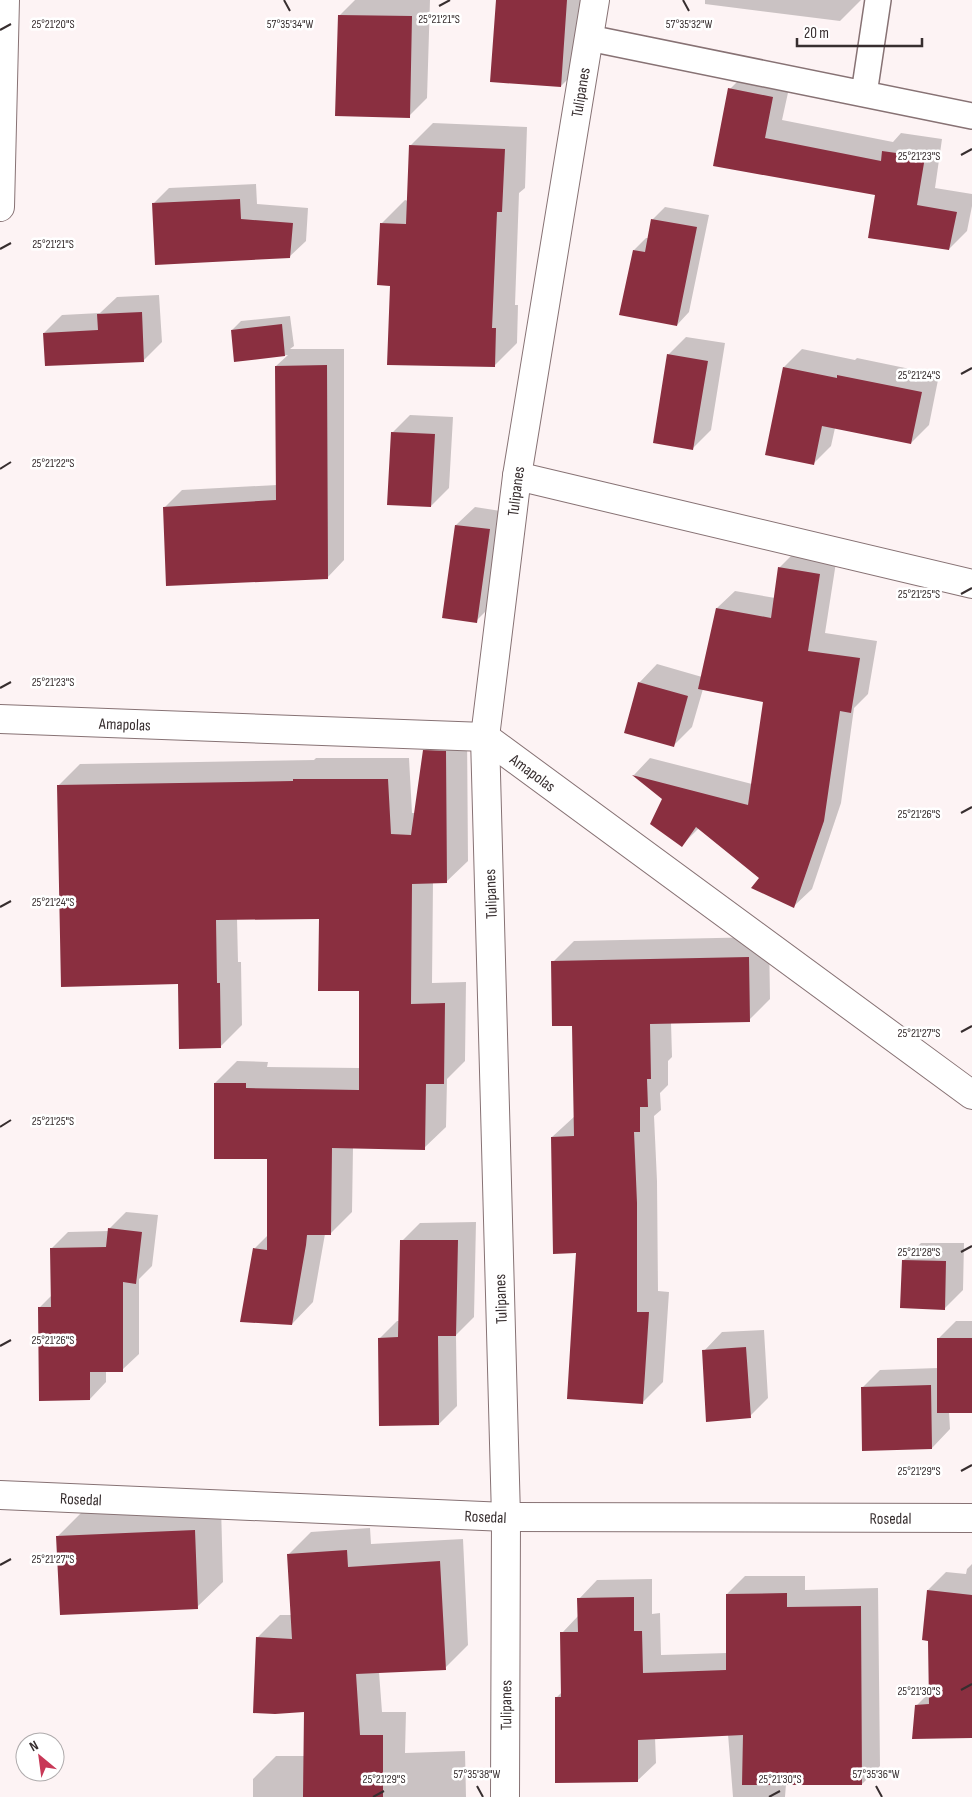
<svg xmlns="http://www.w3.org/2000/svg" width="972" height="1797" viewBox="0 0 972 1797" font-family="'Sofia Sans Condensed',sans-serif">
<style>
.shadow{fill:#0003}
.building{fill:#8a2f40}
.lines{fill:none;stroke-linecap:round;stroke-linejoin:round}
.service-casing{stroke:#877274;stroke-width:28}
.minor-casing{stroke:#877274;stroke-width:30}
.service{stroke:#fff;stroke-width:25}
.minor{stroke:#fff;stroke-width:28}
.ticks{fill:none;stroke:#372e2f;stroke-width:2}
.labels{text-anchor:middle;stroke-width:5;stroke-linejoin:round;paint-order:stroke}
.street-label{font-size:16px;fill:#372e2f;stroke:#fff}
.ticks-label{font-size:12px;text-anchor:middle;fill:#372e2f;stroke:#fff;stroke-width:5;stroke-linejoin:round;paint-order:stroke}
</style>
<rect width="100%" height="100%" fill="#fdf3f4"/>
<path class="shadow" d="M 355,0 L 430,0 L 427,98 L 409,116 L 339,16 Z
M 497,0 L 591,0 L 587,60 L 561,86 Z
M 705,0 L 861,0 L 840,21 L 705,4 Z
M 748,71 L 791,79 L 782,120 L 893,142 L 901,133 L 942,139 L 935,188 L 972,194 L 972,206 L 967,231 L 949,249 L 876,194 L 715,165 L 730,89 Z
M 433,123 L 527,127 L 525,188 L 519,193 L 515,305 L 518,305 L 517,343 L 494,366 L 391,285 L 382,223 L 405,200 L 408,201 L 410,146 Z
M 256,184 L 257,204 L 308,208 L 306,241 L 289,257 L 153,204 L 169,188 Z
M 665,207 L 709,215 L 689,312 L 677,325 L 634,250 L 646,238 L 649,238 L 653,219 Z
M 159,295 L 162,342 L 144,360 L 46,365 L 44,333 L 62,315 L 100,313 L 117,297 Z
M 290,316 L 294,346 L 290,349 L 344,349 L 344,560 L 327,578 L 165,507 L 182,490 L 277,485 L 276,366 L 288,355 L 235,360 L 232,330 L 241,321 Z
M 686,337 L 725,343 L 711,430 L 693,448 L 668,355 Z
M 802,349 L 855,360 L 857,358 L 939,375 L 929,425 L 911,443 L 835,428 L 831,446 L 813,464 L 784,367 Z
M 410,415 L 453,417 L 449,488 L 431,506 L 392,433 Z
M 475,507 L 507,512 L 494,603 L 476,621 L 456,525 Z
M 797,550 L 837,556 L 825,633 L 877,641 L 868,694 L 854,708 L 841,803 L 812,889 L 794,906 L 699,828 L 682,845 L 663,799 L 634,775 L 650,758 L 752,784 L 764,701 L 703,689 L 692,727 L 674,745 L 639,683 L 657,664 L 702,677 L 717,608 L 735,591 L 775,598 L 779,568 Z
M 446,729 L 467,730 L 468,861 L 446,882 L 433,882 L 432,983 L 466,982 L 465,1061 L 447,1079 L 446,1127 L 424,1148 L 353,1147 L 352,1212 L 330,1234 L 325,1234 L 313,1302 L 292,1324 L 255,1248 L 268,1235 L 268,1157 L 215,1083 L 237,1061 L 268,1062 L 267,1067 L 360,1068 L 360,990 L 321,918 L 237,918 L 238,962 L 241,962 L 242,1025 L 221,1046 L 179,983 L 58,786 L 80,764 L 314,760 L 316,758 L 409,758 L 412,813 L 415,813 L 424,751 Z
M 769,937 L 770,999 L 749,1020 L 671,1022 L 672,1057 L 668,1061 L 668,1085 L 660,1093 L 661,1110 L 654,1116 L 657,1181 L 658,1291 L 669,1292 L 663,1382 L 642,1403 L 578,1252 L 552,1137 L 575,1116 L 573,1024 L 553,962 L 574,941 Z
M 126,1212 L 158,1215 L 152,1266 L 139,1279 L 139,1354 L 122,1370 L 106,1370 L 106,1382 L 90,1399 L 39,1308 L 52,1295 L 51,1249 L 68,1232 L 109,1231 L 109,1229 Z
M 476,1222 L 474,1317 L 456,1335 L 457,1406 L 439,1424 L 379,1339 L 397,1321 L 400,1321 L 402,1241 L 420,1223 Z
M 921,1243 L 964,1243 L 963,1290 L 945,1308 L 903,1261 Z
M 956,1321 L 972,1321 L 972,1412 L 949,1412 L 950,1429 L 932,1448 L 862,1388 L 880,1370 L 938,1368 L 939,1338 Z
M 764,1330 L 768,1398 L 750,1416 L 704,1351 L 722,1332 Z
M 221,1505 L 223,1582 L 197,1607 L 57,1537 L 83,1511 Z
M 370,1528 L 371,1544 L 463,1539 L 468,1645 L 445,1668 L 379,1672 L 382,1712 L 406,1712 L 405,1753 L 465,1751 L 466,1797 L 253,1797 L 253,1779 L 276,1756 L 305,1756 L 305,1710 L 257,1638 L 280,1615 L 292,1615 L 288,1555 L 311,1532 Z
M 972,1564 L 972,1737 L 917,1705 L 930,1692 L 928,1590 L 946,1572 L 966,1574 L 967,1569 Z
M 745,1576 L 805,1576 L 805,1590 L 878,1588 L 880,1766 L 862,1784 L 786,1784 L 785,1797 L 733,1797 L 728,1734 L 655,1737 L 656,1763 L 637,1781 L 556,1698 L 562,1692 L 562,1633 L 579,1615 L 579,1599 L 597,1580 L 652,1579 L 652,1614 L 660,1613 L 661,1655 L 727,1653 L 727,1594 Z"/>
<path class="building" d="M 496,0 L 567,0 L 561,87 L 490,82 Z
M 338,15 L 412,16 L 410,118 L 335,116 Z
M 728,88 L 773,97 L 765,138 L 881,161 L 882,151 L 925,157 L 917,205 L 957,212 L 949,250 L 868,238 L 875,195 L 713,166 Z
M 409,145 L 505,149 L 502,212 L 497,212 L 492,328 L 496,328 L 495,367 L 387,365 L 390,286 L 377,285 L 380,223 L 406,224 Z
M 240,199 L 241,219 L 293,223 L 290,258 L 155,265 L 152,203 Z
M 651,219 L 697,227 L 677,326 L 619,315 L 633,250 L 645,252 Z
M 142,312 L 144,362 L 45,366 L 43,333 L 98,330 L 97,314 Z
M 282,324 L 285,356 L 234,362 L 231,330 Z
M 667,354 L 708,361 L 693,450 L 653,443 Z
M 327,365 L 328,579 L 166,586 L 163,507 L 276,500 L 275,366 Z
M 783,367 L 837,378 L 837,375 L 922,392 L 911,444 L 822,426 L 814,465 L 765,455 Z
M 391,432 L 435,434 L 431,507 L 387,505 Z
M 455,525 L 490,529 L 477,623 L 442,618 Z
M 778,567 L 820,574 L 808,651 L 860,658 L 851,713 L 840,711 L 824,821 L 794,908 L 751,888 L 759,878 L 696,827 L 682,847 L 650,824 L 662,799 L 632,775 L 748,805 L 763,702 L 698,689 L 716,608 L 771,618 Z
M 638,682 L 688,696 L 674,747 L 624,733 Z
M 423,750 L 446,751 L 447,883 L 412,884 L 411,1004 L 445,1003 L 444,1084 L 426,1084 L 425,1150 L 332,1148 L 331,1235 L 307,1235 L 306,1245 L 292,1325 L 240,1322 L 253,1248 L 267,1250 L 267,1159 L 214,1159 L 214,1083 L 246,1083 L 246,1088 L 359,1090 L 359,991 L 318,991 L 319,919 L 216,920 L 217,983 L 220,983 L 221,1048 L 179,1049 L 178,984 L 61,987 L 57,785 L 293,781 L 293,779 L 388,779 L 391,834 L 411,835 Z
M 749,957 L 750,1022 L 650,1024 L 651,1079 L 647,1079 L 648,1107 L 640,1107 L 640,1132 L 634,1132 L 637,1203 L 637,1312 L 649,1312 L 643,1404 L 567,1399 L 576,1253 L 553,1254 L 551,1137 L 574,1136 L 572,1026 L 552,1026 L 551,961 Z
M 108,1228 L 142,1232 L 136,1284 L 123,1282 L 123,1372 L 90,1372 L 90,1400 L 39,1401 L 38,1307 L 51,1307 L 50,1248 L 106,1247 Z
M 400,1240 L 458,1240 L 456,1336 L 438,1336 L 439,1425 L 379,1426 L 378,1338 L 398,1337 Z
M 902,1260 L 946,1261 L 945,1310 L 900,1308 Z
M 937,1338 L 972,1338 L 972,1413 L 937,1413 Z
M 746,1347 L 751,1418 L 706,1422 L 702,1350 Z
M 931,1385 L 932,1449 L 862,1451 L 861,1387 Z
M 195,1530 L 198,1609 L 60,1615 L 56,1536 Z
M 347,1550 L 348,1567 L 440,1561 L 446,1670 L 356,1674 L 360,1735 L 383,1735 L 383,1797 L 303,1797 L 304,1712 L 275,1714 L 253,1713 L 256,1637 L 292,1639 L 287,1554 Z
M 927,1590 L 972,1595 L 972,1738 L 912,1739 L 915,1705 L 929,1704 L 928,1641 L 922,1640 Z
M 787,1593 L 787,1607 L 861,1606 L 862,1785 L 742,1785 L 743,1735 L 638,1740 L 638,1782 L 555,1783 L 555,1697 L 561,1697 L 560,1632 L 578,1632 L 577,1598 L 634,1597 L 634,1631 L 642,1631 L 643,1673 L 726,1670 L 726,1594 Z"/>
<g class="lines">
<g class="service-casing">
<path id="service" d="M 589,38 L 972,116
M 864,94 L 878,0"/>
</g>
<g class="minor-casing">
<g id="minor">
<path d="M 0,207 L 5,0"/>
<path d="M 517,476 L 972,584"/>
<path id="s1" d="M 0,719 L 485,737 L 972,1095"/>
<path id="s2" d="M 0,1495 L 506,1517 L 972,1518"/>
<path id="s3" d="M 505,1797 L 506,1517 L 485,737 L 517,476 L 595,0"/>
</g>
</g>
<use href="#service" class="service"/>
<use href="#minor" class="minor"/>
</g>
<path class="ticks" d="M 284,0 L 290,11M 683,0 L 689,11M 439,6 L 450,0M 0,30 L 11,24M 961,155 L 972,149M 0,249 L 11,243M 961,374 L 972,368M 0,469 L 11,462M 961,594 L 972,588M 0,688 L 11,682M 961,813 L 972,807M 0,907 L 11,901M 961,1032 L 972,1026M 0,1127 L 11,1120M 961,1252 L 972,1246M 0,1346 L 11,1340M 961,1471 L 972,1465M 0,1565 L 11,1559M 961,1690 L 972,1684M 477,1786 L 483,1797M 876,1786 L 882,1797M 373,1797 L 384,1791M 769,1797 L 780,1791"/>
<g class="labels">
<g class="street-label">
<text dy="6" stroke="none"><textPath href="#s3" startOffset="1712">Tulipanes</textPath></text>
<text dy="6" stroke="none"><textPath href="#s3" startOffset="1308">Tulipanes</textPath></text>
<text dy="6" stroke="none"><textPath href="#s1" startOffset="125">Amapolas</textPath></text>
<text dy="6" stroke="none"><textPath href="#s1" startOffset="545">Amapolas</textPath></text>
<text transform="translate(490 894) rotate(-92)" y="6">Tulipanes</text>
<text transform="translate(500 1299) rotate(-92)" y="6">Tulipanes</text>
<text dy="6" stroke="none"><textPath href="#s2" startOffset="81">Rosedal</textPath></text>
<text dy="6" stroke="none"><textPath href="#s2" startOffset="486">Rosedal</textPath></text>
<text dy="6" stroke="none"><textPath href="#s2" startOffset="891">Rosedal</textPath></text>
<text dy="6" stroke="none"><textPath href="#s3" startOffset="92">Tulipanes</textPath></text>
</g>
</g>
<g class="ticks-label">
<text x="439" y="23">25°21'21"S</text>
<text x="290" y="28">57°35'34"W</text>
<text x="689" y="28">57°35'32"W</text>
<text x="53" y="28">25°21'20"S</text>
<text x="919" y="160">25°21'23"S</text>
<text x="53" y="248">25°21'21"S</text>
<text x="919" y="379">25°21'24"S</text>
<text x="53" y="467">25°21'22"S</text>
<text x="919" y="598">25°21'25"S</text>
<text x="53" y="686">25°21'23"S</text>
<text x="919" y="818">25°21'26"S</text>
<text x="53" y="906">25°21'24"S</text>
<text x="919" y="1037">25°21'27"S</text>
<text x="53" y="1125">25°21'25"S</text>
<text x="919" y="1256">25°21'28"S</text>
<text x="53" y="1344">25°21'26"S</text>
<text x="919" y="1475">25°21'29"S</text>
<text x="53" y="1563">25°21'27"S</text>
<text x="919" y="1695">25°21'30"S</text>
<text x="477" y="1778">57°35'38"W</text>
<text x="876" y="1778">57°35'36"W</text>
<text x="384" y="1783">25°21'29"S</text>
<text x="780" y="1783">25°21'30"S</text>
</g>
<g transform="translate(40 1757) rotate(331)"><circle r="24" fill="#ffffff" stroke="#afabac"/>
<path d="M0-4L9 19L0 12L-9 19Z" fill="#c83857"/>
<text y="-8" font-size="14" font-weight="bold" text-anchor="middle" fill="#372e2f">N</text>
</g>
<path d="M797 38v8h125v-8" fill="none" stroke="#372e2f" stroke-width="2.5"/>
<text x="804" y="38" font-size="15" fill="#372e2f" stroke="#ffffff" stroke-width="4" paint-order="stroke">20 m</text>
</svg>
